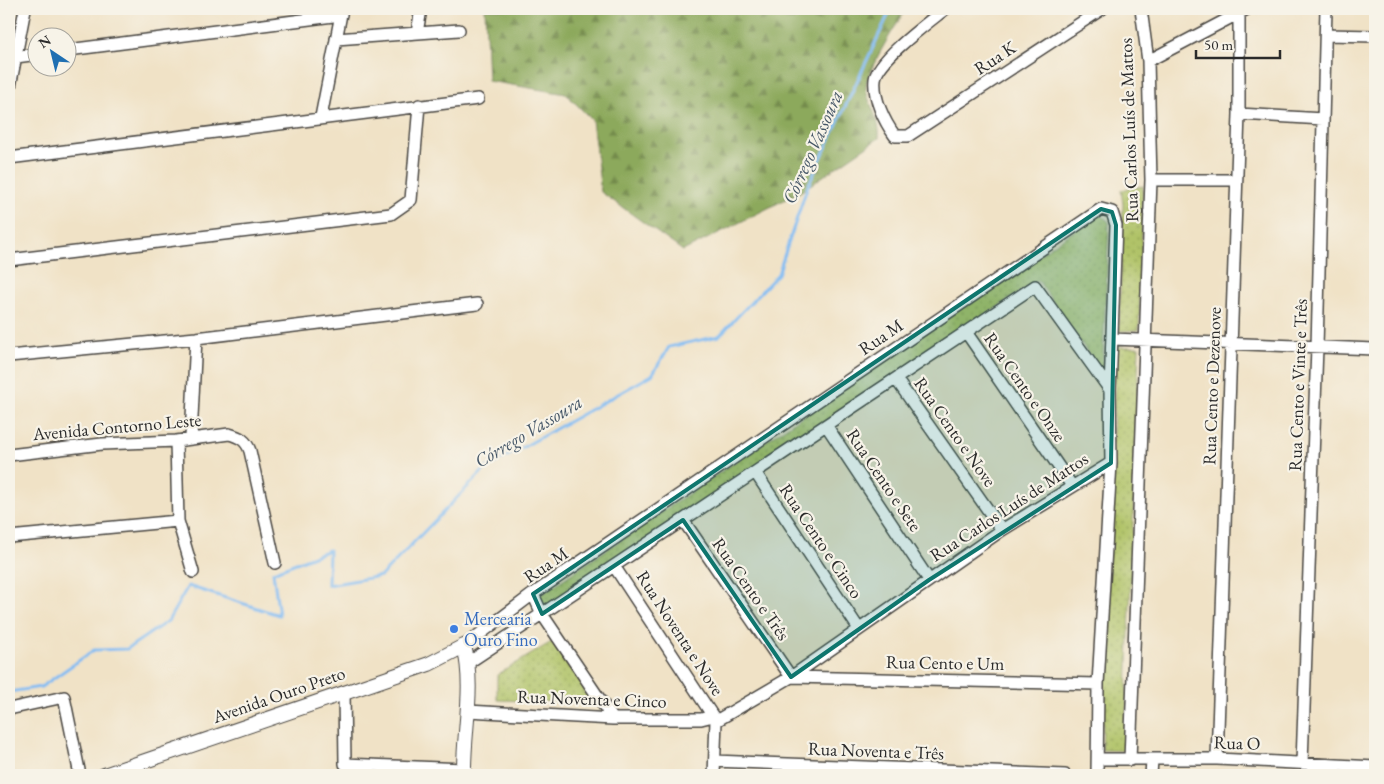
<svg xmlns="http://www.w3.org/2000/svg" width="1384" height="784" viewBox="0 0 1384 784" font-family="'EB Garamond',serif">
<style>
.forest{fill:url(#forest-firs);stroke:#5c6a44}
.park{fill:url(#park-dots);stroke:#6e7749}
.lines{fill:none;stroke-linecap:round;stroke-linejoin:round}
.stream{stroke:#81bcf3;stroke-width:3}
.minor-casing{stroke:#494642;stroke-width:14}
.major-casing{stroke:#494642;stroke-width:16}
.minor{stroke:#fff;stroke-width:11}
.major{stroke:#fff;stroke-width:14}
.marked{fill:#0f766e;fill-opacity:0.2;stroke:#0f766e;stroke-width:4;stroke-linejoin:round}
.shop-dot{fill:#3f7fe0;stroke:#f7f3e8;stroke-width:2}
.labels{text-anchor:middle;stroke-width:4.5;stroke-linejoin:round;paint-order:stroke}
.street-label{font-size:18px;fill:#2b2b2b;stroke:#f7f3e8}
.shop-label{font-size:18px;fill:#366cbe;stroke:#f7f3e8;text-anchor:start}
.water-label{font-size:19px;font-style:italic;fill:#455667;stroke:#f7f3e8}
</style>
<defs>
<pattern id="forest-firs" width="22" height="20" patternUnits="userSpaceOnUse" patternTransform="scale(1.25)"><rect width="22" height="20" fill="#8ca95c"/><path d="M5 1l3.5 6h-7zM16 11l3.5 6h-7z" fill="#738a4c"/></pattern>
<pattern id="park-dots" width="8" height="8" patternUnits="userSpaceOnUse" patternTransform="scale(1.25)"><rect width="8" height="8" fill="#b0c367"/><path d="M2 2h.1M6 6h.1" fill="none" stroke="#8f9f55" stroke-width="1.8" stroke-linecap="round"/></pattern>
</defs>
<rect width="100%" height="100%" fill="#f7f3e8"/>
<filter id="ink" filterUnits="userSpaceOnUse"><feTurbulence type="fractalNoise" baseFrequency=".02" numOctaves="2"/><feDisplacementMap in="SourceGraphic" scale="10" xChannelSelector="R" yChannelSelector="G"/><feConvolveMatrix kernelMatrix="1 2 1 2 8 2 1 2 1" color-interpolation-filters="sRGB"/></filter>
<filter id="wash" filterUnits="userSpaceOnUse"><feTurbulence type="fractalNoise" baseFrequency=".0096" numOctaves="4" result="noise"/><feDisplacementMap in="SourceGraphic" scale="20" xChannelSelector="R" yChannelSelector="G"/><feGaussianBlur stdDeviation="1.12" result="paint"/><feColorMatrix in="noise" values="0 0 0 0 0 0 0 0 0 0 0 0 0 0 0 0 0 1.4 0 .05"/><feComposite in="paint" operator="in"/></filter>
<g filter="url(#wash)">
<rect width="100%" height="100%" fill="#f0e2c6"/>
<path class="forest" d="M 485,9 L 906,9 C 897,24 864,74 866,89 C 869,106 881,120 879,138 L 800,192 L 683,251 L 601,192 L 592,120 L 566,94 L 488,81 Z"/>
<path class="park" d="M 1143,186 L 1139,330 L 1119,331 L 1123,204 L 1121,190 Z
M 1099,214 L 1109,222 L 1102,373 L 1038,280 L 548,609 L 539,596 Z
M 1116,347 L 1139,347 L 1125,751 L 1102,750 Z
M 553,641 L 596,703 L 497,700 L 497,675 Z"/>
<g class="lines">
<path class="stream" d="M 9,692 L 41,687 L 94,650 L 127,649 L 168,621 L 188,586 L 279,615 L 273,572 L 329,550 L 328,585 L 381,576 L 486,468 L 652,375 L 669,347 L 719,336 L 778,274 L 807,188 L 891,9"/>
</g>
</g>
<g filter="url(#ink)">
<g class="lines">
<g class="minor-casing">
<path id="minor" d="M 945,9 C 929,22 878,59 875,79 C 873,98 884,121 895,136 L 908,136 L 1102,9
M 417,33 L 421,9
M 1326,35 L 1375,36
M 336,39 L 459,30
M 68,50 L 341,15
M 16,57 L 38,54
M 1148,61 L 1247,9
M 9,92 L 25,9
M 1239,114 L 1323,119
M 321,117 L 342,9
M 9,158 L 478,99
M 1151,180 L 1235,180
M 9,260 L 391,214 L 411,200 L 419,105
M 966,332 L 1072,486
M 1112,339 L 1375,349
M 9,356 L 196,338 L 477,304
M 896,379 L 1002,530
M 826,425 L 929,580
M 191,437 L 196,338
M 176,441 L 178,521 L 193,572
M 9,455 L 102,444 L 176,441 L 229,434 C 240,437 246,440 250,451 L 275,563
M 755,472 L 859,629
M 683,520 L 791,677 L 1098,684
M 9,537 L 178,521
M 614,566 L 716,721
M 533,594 L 542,614 L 613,719
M 464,646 L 533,594 L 1101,209 L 1112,212 L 1116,225 L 1110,390 L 1111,463 L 1098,684 L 1097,775
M 468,663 L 1035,286 L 1110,390
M 344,692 L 345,764 L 464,769
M 9,709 L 64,697 L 80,775
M 468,711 L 613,719 L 701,719 L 713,716
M 716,721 L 791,677 L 1002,530 L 1111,463
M 1098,759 L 1217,759 L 1375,767
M 1217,759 L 1239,114 L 1239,13
M 1130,760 L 1151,180 L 1148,61 L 1141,9
M 715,761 L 1065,775
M 1302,763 L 1317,347 L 1326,9
M 714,775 L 716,721
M 1151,775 L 1152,760"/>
</g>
<g class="major-casing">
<path id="major" d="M 104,775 L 429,664 L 464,646 C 475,688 463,732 464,775"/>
</g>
<use href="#minor" class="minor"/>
<use href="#major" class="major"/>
</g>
</g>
<path class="marked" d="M 1101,209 L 1112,212 L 1116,225 L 1111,463 L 929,580 L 791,677 L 683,520 L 542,614 L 533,594 Z"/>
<circle class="shop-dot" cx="454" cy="629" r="5"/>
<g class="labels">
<g class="street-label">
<text transform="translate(995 58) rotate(-33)" y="6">Rua K</text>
<text transform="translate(1129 130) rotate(-92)" y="6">Rua Carlos Luís de Mattos</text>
<text transform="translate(881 337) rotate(-34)" y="6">Rua M</text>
<text transform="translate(1298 385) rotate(-88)" y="6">Rua Cento e Vinte e Três</text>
<text transform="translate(1212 386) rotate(-88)" y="6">Rua Cento e Dezenove</text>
<text transform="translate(1025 387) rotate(55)" y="6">Rua Cento e Onze</text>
<text transform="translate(117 427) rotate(-5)" y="6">Avenida Contorno Leste</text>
<text transform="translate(955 432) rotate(55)" y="6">Rua Cento e Nove</text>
<text transform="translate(884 480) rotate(56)" y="6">Rua Cento e Sete</text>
<text transform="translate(1009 507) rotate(-33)" y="6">Rua Carlos Luís de Mattos</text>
<text transform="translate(821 541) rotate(56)" y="6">Rua Cento e Cinco</text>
<text transform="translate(546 565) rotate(-34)" y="6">Rua M</text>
<text transform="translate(751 589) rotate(55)" y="6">Rua Cento e Três</text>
<text transform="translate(680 633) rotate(57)" y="6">Rua Noventa e Nove</text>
<text transform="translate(945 663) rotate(1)" y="6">Rua Cento e Um</text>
<text transform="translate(279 695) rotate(-19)" y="6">Avenida Ouro Preto</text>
<text transform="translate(592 699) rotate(2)" y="6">Rua Noventa e Cinco</text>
<text transform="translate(1237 743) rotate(2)" y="6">Rua O</text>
<text transform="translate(876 751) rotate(2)" y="6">Rua Noventa e Três</text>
</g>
<g class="shop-label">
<text x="464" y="625">Mercearia<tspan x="464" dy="21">Ouro Fino</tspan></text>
</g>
<g class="water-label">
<text transform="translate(812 147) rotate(-66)" y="7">Córrego Vassoura</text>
<text transform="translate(528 431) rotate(-31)" y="7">Córrego Vassoura</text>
</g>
</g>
<rect width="1384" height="784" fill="none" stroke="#f7f3e8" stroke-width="30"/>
<g transform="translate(52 52) rotate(325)"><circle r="24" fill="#f7f3e8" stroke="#a5a39c"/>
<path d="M0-4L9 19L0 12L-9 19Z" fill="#1f6fb2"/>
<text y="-8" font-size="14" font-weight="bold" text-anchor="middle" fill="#2b2b2b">N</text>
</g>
<path d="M1196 50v8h84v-8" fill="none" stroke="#2b2b2b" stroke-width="2.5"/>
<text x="1204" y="50" font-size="15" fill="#2b2b2b" stroke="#f7f3e8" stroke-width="4" paint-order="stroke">50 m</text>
</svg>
